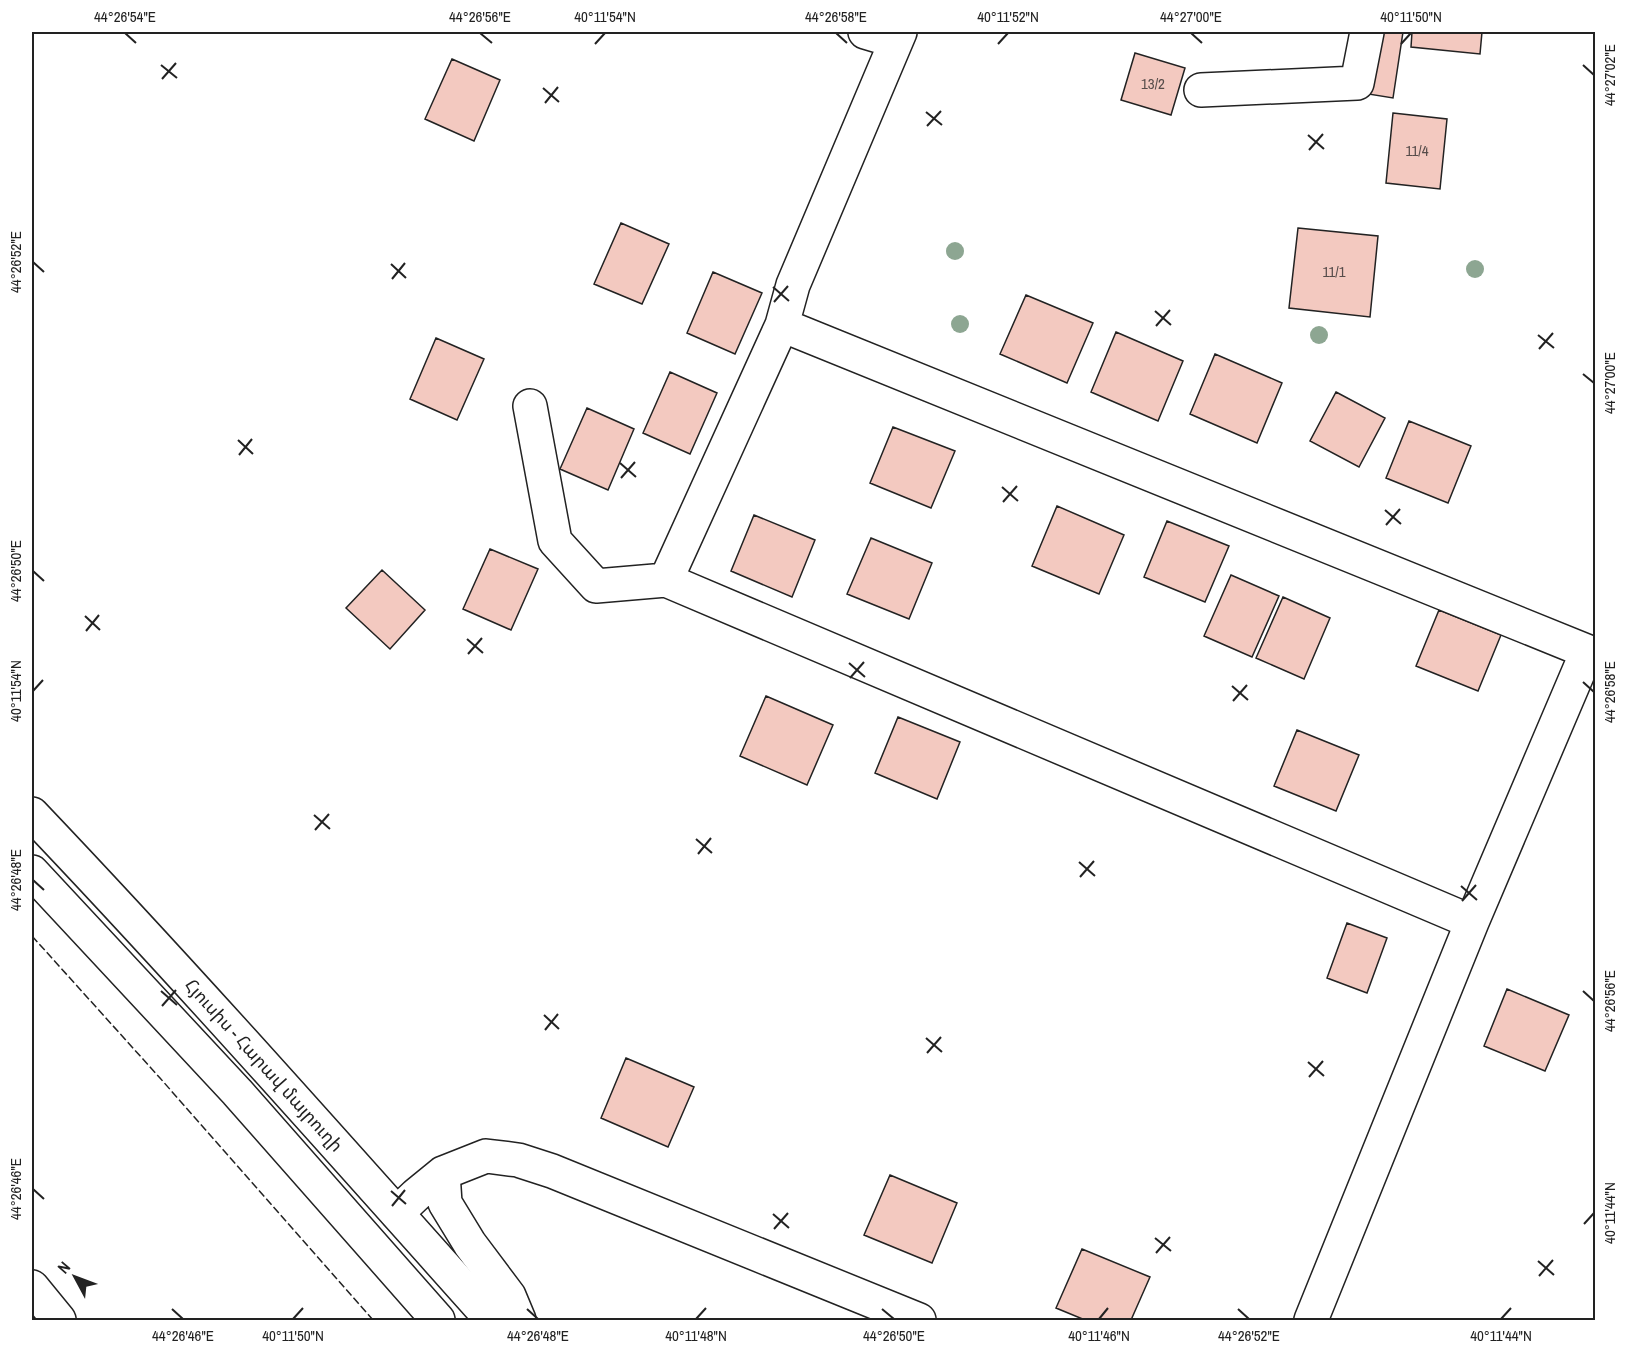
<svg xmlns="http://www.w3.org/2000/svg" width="1627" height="1352" viewBox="0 0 1627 1352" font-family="'Archivo Narrow','Noto Sans Armenian',sans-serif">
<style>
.building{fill:#f3c9c0;stroke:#222;stroke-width:1.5}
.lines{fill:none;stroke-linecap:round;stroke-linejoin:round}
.minor-casing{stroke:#222;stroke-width:36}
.highway-casing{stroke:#222;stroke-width:36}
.minor{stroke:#fff;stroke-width:33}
.highway{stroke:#fff;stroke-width:33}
.fence{stroke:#222;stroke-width:1.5;stroke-dasharray:8 3;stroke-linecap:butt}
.tree{fill:#8da692}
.ticks{fill:none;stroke:#222;stroke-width:2}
.labels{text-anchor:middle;stroke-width:4.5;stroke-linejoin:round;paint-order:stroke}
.number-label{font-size:15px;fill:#564c4a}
.street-label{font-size:18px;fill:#222;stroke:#fff}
.neatline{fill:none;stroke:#222;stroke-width:2}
.ticks-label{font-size:15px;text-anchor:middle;fill:#222}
</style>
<rect width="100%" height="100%" fill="#fff"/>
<path class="building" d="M 1380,32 L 1403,32 L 1393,98 L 1362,93 Z
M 1412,32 L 1482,32 L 1480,54 L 1411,47 Z
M 1135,53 L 1185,68 L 1171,115 L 1121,100 Z
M 452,59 L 500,80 L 474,141 L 425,119 Z
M 1393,113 L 1447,119 L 1440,189 L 1386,183 Z
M 621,223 L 669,244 L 642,304 L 594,284 Z
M 1298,228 L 1378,236 L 1370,317 L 1289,308 Z
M 713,272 L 762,293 L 735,354 L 687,333 Z
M 1026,295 L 1093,323 L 1067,383 L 1000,354 Z
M 1116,332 L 1183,361 L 1158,421 L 1091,392 Z
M 436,338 L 484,359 L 457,420 L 410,399 Z
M 1215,354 L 1282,383 L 1257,443 L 1190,414 Z
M 670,372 L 717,393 L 690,454 L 643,433 Z
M 1336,392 L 1385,418 L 1359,467 L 1310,441 Z
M 587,408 L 634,429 L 608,490 L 560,469 Z
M 1409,421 L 1471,446 L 1448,503 L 1386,478 Z
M 893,427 L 955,451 L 931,508 L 870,483 Z
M 1057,506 L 1124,535 L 1099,594 L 1032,566 Z
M 754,515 L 815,540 L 792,597 L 731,571 Z
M 1167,521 L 1229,546 L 1205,602 L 1144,577 Z
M 871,538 L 932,563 L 909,619 L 847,594 Z
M 490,549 L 538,569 L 511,630 L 463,609 Z
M 382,570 L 425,610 L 390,649 L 346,608 Z
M 1231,575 L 1279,596 L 1252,657 L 1204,636 Z
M 1283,597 L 1330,618 L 1304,679 L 1256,658 Z
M 1439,610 L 1501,635 L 1478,691 L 1416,666 Z
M 766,696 L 833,725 L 807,785 L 740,756 Z
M 898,717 L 960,742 L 937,799 L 875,773 Z
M 1297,730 L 1359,755 L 1336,811 L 1274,786 Z
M 1347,923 L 1387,938 L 1367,993 L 1327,978 Z
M 1507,989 L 1569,1015 L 1545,1071 L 1484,1046 Z
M 626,1058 L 694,1087 L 668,1147 L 601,1118 Z
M 890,1175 L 957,1203 L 932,1263 L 864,1235 Z
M 1082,1249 L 1150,1277 L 1131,1320 L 1085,1320 L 1056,1308 Z"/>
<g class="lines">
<g class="minor-casing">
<path id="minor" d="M 865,32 L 895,41
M 900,32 L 793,285 L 782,325 L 666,580 L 1472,922
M 1201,90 L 1357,83 L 1367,32
M 782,325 L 1596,655
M 530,406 L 555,541 L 596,586 L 666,580
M 443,1173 L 445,1203 L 470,1244 L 509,1296 L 519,1320
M 397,1213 L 416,1195 L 443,1173 L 486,1156 L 518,1160 L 552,1171 L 919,1320
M 32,1287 L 59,1320
M 1311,1320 L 1472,922 L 1587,652"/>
</g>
<g class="highway-casing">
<g id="highway">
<path id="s1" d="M 32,814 C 189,979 340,1150 492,1320"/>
<path d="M 32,872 L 237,1092 L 438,1320"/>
</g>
</g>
<use href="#minor" class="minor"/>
<use href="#highway" class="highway"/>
<path class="fence" d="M 32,936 L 160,1078 L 373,1320"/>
</g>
<g class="tree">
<circle cx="955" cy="251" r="9"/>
<circle cx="1475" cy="269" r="9"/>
<circle cx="960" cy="324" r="9"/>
<circle cx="1319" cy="335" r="9"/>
</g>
<path class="ticks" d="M 125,33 L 136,43M 480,33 L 492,43M 836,33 L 847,43M 1191,33 L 1202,43M 595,44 L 605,33M 998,44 L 1008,33M 1401,44 L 1411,33M 161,65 L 177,78M 1583,65 L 1594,75M 162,79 L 176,63M 543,88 L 559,102M 545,103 L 558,87M 926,112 L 942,125M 927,126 L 941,111M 1308,135 L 1324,149M 1309,150 L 1323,134M 33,262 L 44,272M 391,264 L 406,278M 392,279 L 405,263M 773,287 L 789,301M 774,302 L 788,286M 1155,311 L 1171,325M 1156,326 L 1170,310M 1538,335 L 1554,348M 1539,349 L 1553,333M 1583,374 L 1594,383M 238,440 L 253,454M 239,455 L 252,439M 620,463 L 636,477M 621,478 L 635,462M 1002,487 L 1018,501M 1003,502 L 1017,486M 1385,510 L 1401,524M 1386,525 L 1400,509M 33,571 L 44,581M 85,616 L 100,630M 86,631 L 99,615M 467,639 L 483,653M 468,654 L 482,638M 849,663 L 865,677M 850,678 L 864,662M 1583,682 L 1594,692M 1232,686 L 1248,700M 33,691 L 43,680M 1233,701 L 1247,685M 314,815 L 330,829M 315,830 L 329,814M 696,839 L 712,853M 698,854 L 711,838M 1079,862 L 1095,876M 1080,877 L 1094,861M 33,880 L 44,890M 1461,886 L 1477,900M 1462,901 L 1476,885M 161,991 L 177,1005M 1583,991 L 1594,1001M 162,1006 L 176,990M 544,1015 L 559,1029M 545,1030 L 558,1014M 926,1038 L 942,1052M 927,1053 L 941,1037M 1308,1062 L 1324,1076M 1309,1077 L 1323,1061M 33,1189 L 44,1199M 391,1191 L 406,1204M 392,1206 L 405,1190M 773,1214 L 789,1228M 1584,1224 L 1594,1213M 774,1229 L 788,1213M 1155,1238 L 1171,1251M 1156,1253 L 1170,1237M 1538,1261 L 1554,1275M 1539,1276 L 1553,1260M 172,1309 L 183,1319M 527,1309 L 538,1319M 882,1309 L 894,1319M 1238,1309 L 1249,1319M 293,1319 L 303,1308M 696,1319 L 706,1308M 1099,1319 L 1108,1308M 1501,1319 L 1511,1308"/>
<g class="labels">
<g class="number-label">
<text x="1153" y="89">13/2</text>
<text x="1417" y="156">11/4</text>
<text x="1334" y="277">11/1</text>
</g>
<g class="street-label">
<text dy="6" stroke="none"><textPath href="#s1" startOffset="342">Հյուսիս - Հարավ մայրուղի</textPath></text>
</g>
</g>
<rect width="1627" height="1352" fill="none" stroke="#ffffff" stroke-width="66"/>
<g transform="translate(75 1277) rotate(311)" stroke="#ffffff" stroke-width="4.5" paint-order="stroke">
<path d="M0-4.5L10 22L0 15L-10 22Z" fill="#222222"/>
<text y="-9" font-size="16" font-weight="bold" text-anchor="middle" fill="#222222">N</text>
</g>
<rect x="33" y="33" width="1561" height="1286" class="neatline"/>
<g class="ticks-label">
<text x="125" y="22">44°26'54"E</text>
<text x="480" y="22">44°26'56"E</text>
<text x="605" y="22">40°11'54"N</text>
<text x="836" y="22">44°26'58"E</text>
<text x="1008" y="22">40°11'52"N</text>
<text x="1191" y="22">44°27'00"E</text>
<text x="1411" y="22">40°11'50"N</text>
<text transform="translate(1610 75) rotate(-90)" y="5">44°27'02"E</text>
<text transform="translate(16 262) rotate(-90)" y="5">44°26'52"E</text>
<text transform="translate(1610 383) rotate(-90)" y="5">44°27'00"E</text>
<text transform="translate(16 571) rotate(-90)" y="5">44°26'50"E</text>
<text transform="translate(16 691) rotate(-90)" y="5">40°11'54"N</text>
<text transform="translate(1610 692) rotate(-90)" y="5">44°26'58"E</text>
<text transform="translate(16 880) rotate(-90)" y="5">44°26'48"E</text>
<text transform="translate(1610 1001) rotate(-90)" y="5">44°26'56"E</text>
<text transform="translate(16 1189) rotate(-90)" y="5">44°26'46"E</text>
<text transform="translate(1610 1213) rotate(-90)" y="5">40°11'44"N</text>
<text x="183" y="1341">44°26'46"E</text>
<text x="293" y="1341">40°11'50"N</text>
<text x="538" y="1341">44°26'48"E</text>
<text x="696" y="1341">40°11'48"N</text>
<text x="894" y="1341">44°26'50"E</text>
<text x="1099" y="1341">40°11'46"N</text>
<text x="1249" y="1341">44°26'52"E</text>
<text x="1501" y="1341">40°11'44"N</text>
</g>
</svg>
